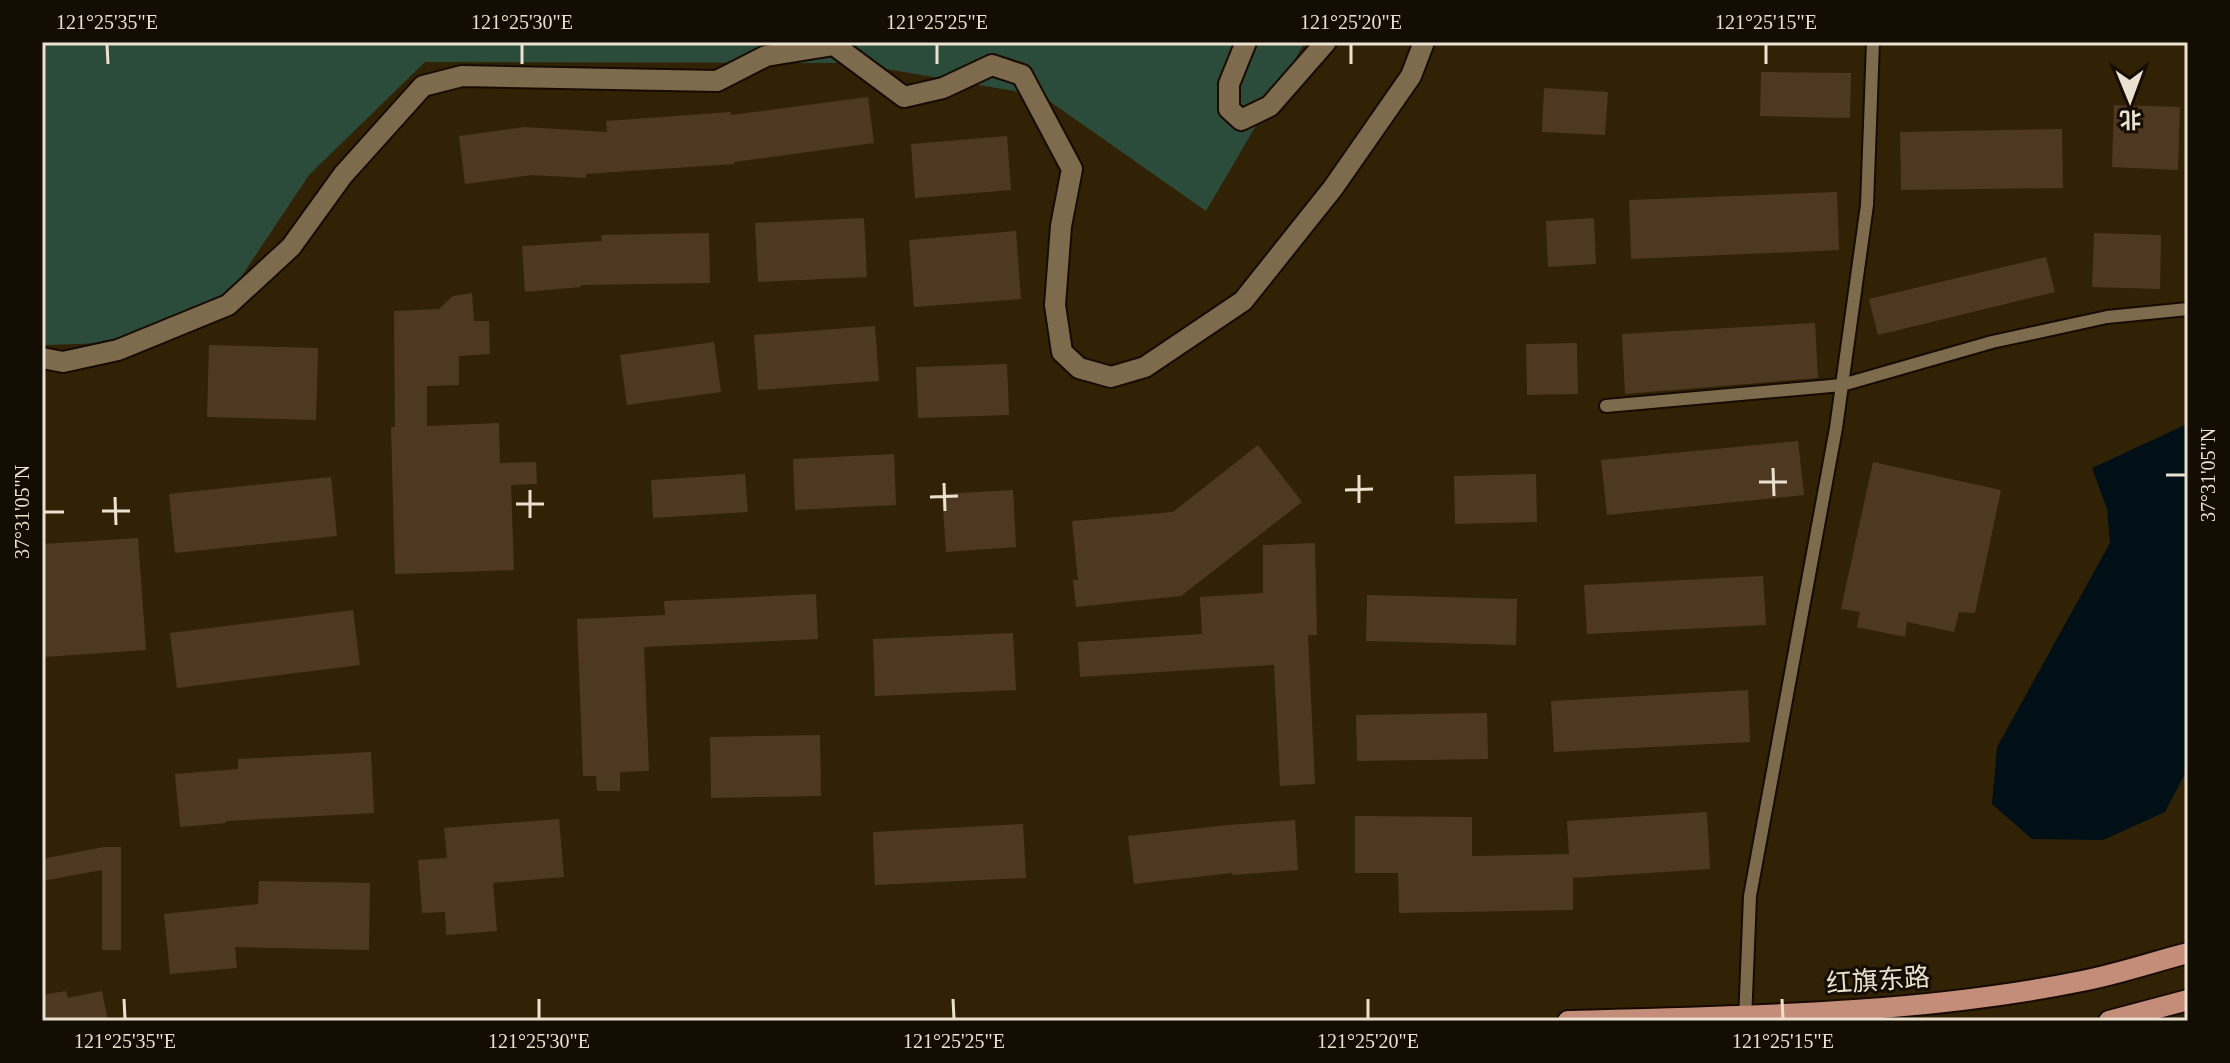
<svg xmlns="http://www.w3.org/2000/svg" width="2230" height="1063" viewBox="0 0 2230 1063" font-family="'Times New Roman','Noto Sans SC',serif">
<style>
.green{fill:#2b4c3a}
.water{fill:#010f17}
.building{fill:#4f3821}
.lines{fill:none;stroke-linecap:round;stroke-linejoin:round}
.lane-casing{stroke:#170b00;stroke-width:16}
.street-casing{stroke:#170b00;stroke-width:24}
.primary-casing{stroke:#170b00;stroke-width:24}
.lane{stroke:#7e6b4e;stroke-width:12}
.street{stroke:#7e6b4e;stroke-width:20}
.primary{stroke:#c38d79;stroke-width:20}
.ticks{fill:none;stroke:#ebe1d0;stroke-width:3}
.labels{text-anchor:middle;stroke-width:6;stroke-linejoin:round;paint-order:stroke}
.street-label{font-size:26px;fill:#ebe1d0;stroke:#130d03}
.neatline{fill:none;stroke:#ebe1d0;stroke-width:3}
.ticks-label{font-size:20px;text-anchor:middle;fill:#ebe1d0}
</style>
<rect width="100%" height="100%" fill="#312205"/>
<path class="green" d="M 42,42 L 1305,42 L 1206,211 L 1042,96 L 852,63 L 425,62 L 309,175 L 229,295 L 108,343 L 44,345 Z"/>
<path class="water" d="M 2185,425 L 2188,425 L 2188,772 L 2185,774 L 2165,812 L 2103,840 L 2032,839 L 1992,804 L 1997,747 L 2110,543 L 2107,509 L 2092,468 Z"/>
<path class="building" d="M 1761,72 L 1851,73 L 1850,118 L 1760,116 Z
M 1544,88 L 1608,92 L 1605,135 L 1542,132 Z
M 868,97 L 874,143 L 734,162 L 734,164 L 586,174 L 586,178 L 532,175 L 465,184 L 459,136 L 524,127 L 607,132 L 606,121 L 731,112 L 731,115 Z
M 2114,105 L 2180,107 L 2178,170 L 2112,167 Z
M 2062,129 L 2063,188 L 1901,190 L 1900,132 Z
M 1007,136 L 1011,190 L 915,198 L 911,144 Z
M 1837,192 L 1839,250 L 1631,259 L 1629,200 Z
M 864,218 L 867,277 L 758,282 L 755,223 Z
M 1594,218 L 1596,264 L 1548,267 L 1546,221 Z
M 1016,231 L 1021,299 L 914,307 L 909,240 Z
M 709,233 L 710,283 L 581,285 L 581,287 L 525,292 L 522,246 L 602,241 L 601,235 Z
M 2094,233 L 2161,235 L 2160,289 L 2092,287 Z
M 2046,257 L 2055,292 L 1878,335 L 1869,299 Z
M 472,293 L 474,321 L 489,321 L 490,354 L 459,356 L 459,385 L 427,386 L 427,426 L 499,423 L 500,463 L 536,462 L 537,484 L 511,485 L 514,570 L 395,574 L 391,427 L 395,427 L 394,311 L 439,309 L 453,296 Z
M 1815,323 L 1818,378 L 1625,394 L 1622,334 Z
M 875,326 L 879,381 L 758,390 L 754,335 Z
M 714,342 L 721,392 L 627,405 L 620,355 Z
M 1577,343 L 1578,394 L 1527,395 L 1526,344 Z
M 209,345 L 318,348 L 316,420 L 207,417 Z
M 1007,364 L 1009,415 L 918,418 L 916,367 Z
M 1798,441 L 1804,495 L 1607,515 L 1601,460 Z
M 1258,445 L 1302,502 L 1181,596 L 1076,607 L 1073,580 L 1078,580 L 1072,521 L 1173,512 Z
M 894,454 L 896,505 L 795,510 L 793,459 Z
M 1873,462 L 2001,490 L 1975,613 L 1959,612 L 1954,632 L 1907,622 L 1905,637 L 1857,627 L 1860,612 L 1841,609 Z
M 745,474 L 748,512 L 653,518 L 651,480 Z
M 1536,474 L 1537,522 L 1455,524 L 1454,476 Z
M 331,477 L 337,536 L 175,553 L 169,494 Z
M 1013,490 L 1016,547 L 946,552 L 942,494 Z
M 138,538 L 146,650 L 44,657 L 42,544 Z
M 1315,543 L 1317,635 L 1308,635 L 1315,784 L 1280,786 L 1274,665 L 1080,677 L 1078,642 L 1202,634 L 1200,597 L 1263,593 L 1263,545 Z
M 1763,576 L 1766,625 L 1587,634 L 1584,585 Z
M 816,594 L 818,639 L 644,647 L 649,771 L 620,772 L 620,791 L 597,791 L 596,776 L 583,776 L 577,619 L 665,615 L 664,601 Z
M 1367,595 L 1517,599 L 1516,645 L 1366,641 Z
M 353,610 L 360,665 L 177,688 L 170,633 Z
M 1013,633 L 1016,690 L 875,696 L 873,639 Z
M 1748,690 L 1750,742 L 1554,752 L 1551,701 Z
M 1487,713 L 1488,759 L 1357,761 L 1356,715 Z
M 820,735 L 821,796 L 711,798 L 710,737 Z
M 371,752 L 374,813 L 226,821 L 226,823 L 180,827 L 175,774 L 238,769 L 238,759 Z
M 1707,812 L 1710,869 L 1573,878 L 1573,910 L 1399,913 L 1398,873 L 1355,873 L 1355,816 L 1472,817 L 1472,856 L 1569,854 L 1567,821 Z
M 559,819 L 564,877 L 493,883 L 497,931 L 446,935 L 445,912 L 422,913 L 418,860 L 447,858 L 444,828 Z
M 1295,820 L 1298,870 L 1233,875 L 1232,873 L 1134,884 L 1128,836 L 1229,825 Z
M 1023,824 L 1026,878 L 875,885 L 873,832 Z
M 104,847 L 121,847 L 121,950 L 102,950 L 102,870 L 42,881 L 42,859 Z
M 259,881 L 370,883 L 369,950 L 235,947 L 237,968 L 170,974 L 164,914 L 258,904 Z
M 66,991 L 68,998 L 102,991 L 108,1021 L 42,1021 L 42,995 Z"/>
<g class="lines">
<g class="lane-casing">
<path id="lane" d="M 1606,406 L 1842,385 L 1992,342 L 2107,317 L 2188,309
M 1745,1021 L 1750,896 L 1836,428 L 1867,205 L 1873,42"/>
</g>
<g class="street-casing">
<path id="street" d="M 1246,42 L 1229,84 L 1229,109 L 1241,120 L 1270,106 L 1326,42
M 42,358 L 63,362 L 118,350 L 228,305 L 291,247 L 343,175 L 423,86 L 462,76 L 717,81 L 766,56 L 834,45 L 904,97 L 943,88 L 992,65 L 1022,75 L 1072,169 L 1061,226 L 1055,305 L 1062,352 L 1079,368 L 1111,377 L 1145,367 L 1243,301 L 1333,188 L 1411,76 L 1424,42"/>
</g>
<g class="primary-casing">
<path id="primary" d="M 1568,1021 C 1739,1016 1914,1015 2082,981 C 2118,974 2153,962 2188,953
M 2109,1021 L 2188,1000"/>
</g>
<use href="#lane" class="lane"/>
<use href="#street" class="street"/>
<use href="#primary" class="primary"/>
</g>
<path class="ticks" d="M 107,44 L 108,64M 522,44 L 522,64M 937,44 L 937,64M 1351,44 L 1351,64M 1766,44 L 1766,64M 1773,468 L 1774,496M 1359,475 L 1359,503M 2166,475 L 2186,475M 1759,482 L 1787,482M 944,483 L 945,511M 530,490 L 530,518M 1345,490 L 1373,489M 115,497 L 116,525M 930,497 L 958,496M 516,504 L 544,504M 102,511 L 130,511M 44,512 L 64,512M 124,999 L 125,1019M 539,999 L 539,1019M 953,999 L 954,1019M 1368,999 L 1368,1019M 1782,999 L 1783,1019"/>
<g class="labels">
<g class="street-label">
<text transform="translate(1878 980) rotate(-4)" y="9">红旗东路</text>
</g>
</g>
<rect width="2230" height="1063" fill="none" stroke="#130d03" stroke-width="88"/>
<g transform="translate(2130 100) rotate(179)" stroke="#130d03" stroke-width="6" paint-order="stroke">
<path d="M0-6L14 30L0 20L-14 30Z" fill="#ebe1d0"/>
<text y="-12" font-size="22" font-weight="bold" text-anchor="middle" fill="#ebe1d0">北</text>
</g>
<rect x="44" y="44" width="2142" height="975" class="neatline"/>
<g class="ticks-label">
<text x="107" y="29">121°25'35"E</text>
<text x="522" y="29">121°25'30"E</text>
<text x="937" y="29">121°25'25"E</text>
<text x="1351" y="29">121°25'20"E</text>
<text x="1766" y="29">121°25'15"E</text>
<text transform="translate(2208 475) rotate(-90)" y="7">37°31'05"N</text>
<text transform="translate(22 512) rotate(-90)" y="7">37°31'05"N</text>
<text x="125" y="1048">121°25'35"E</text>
<text x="539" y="1048">121°25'30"E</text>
<text x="954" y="1048">121°25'25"E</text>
<text x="1368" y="1048">121°25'20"E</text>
<text x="1783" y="1048">121°25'15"E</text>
</g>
</svg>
